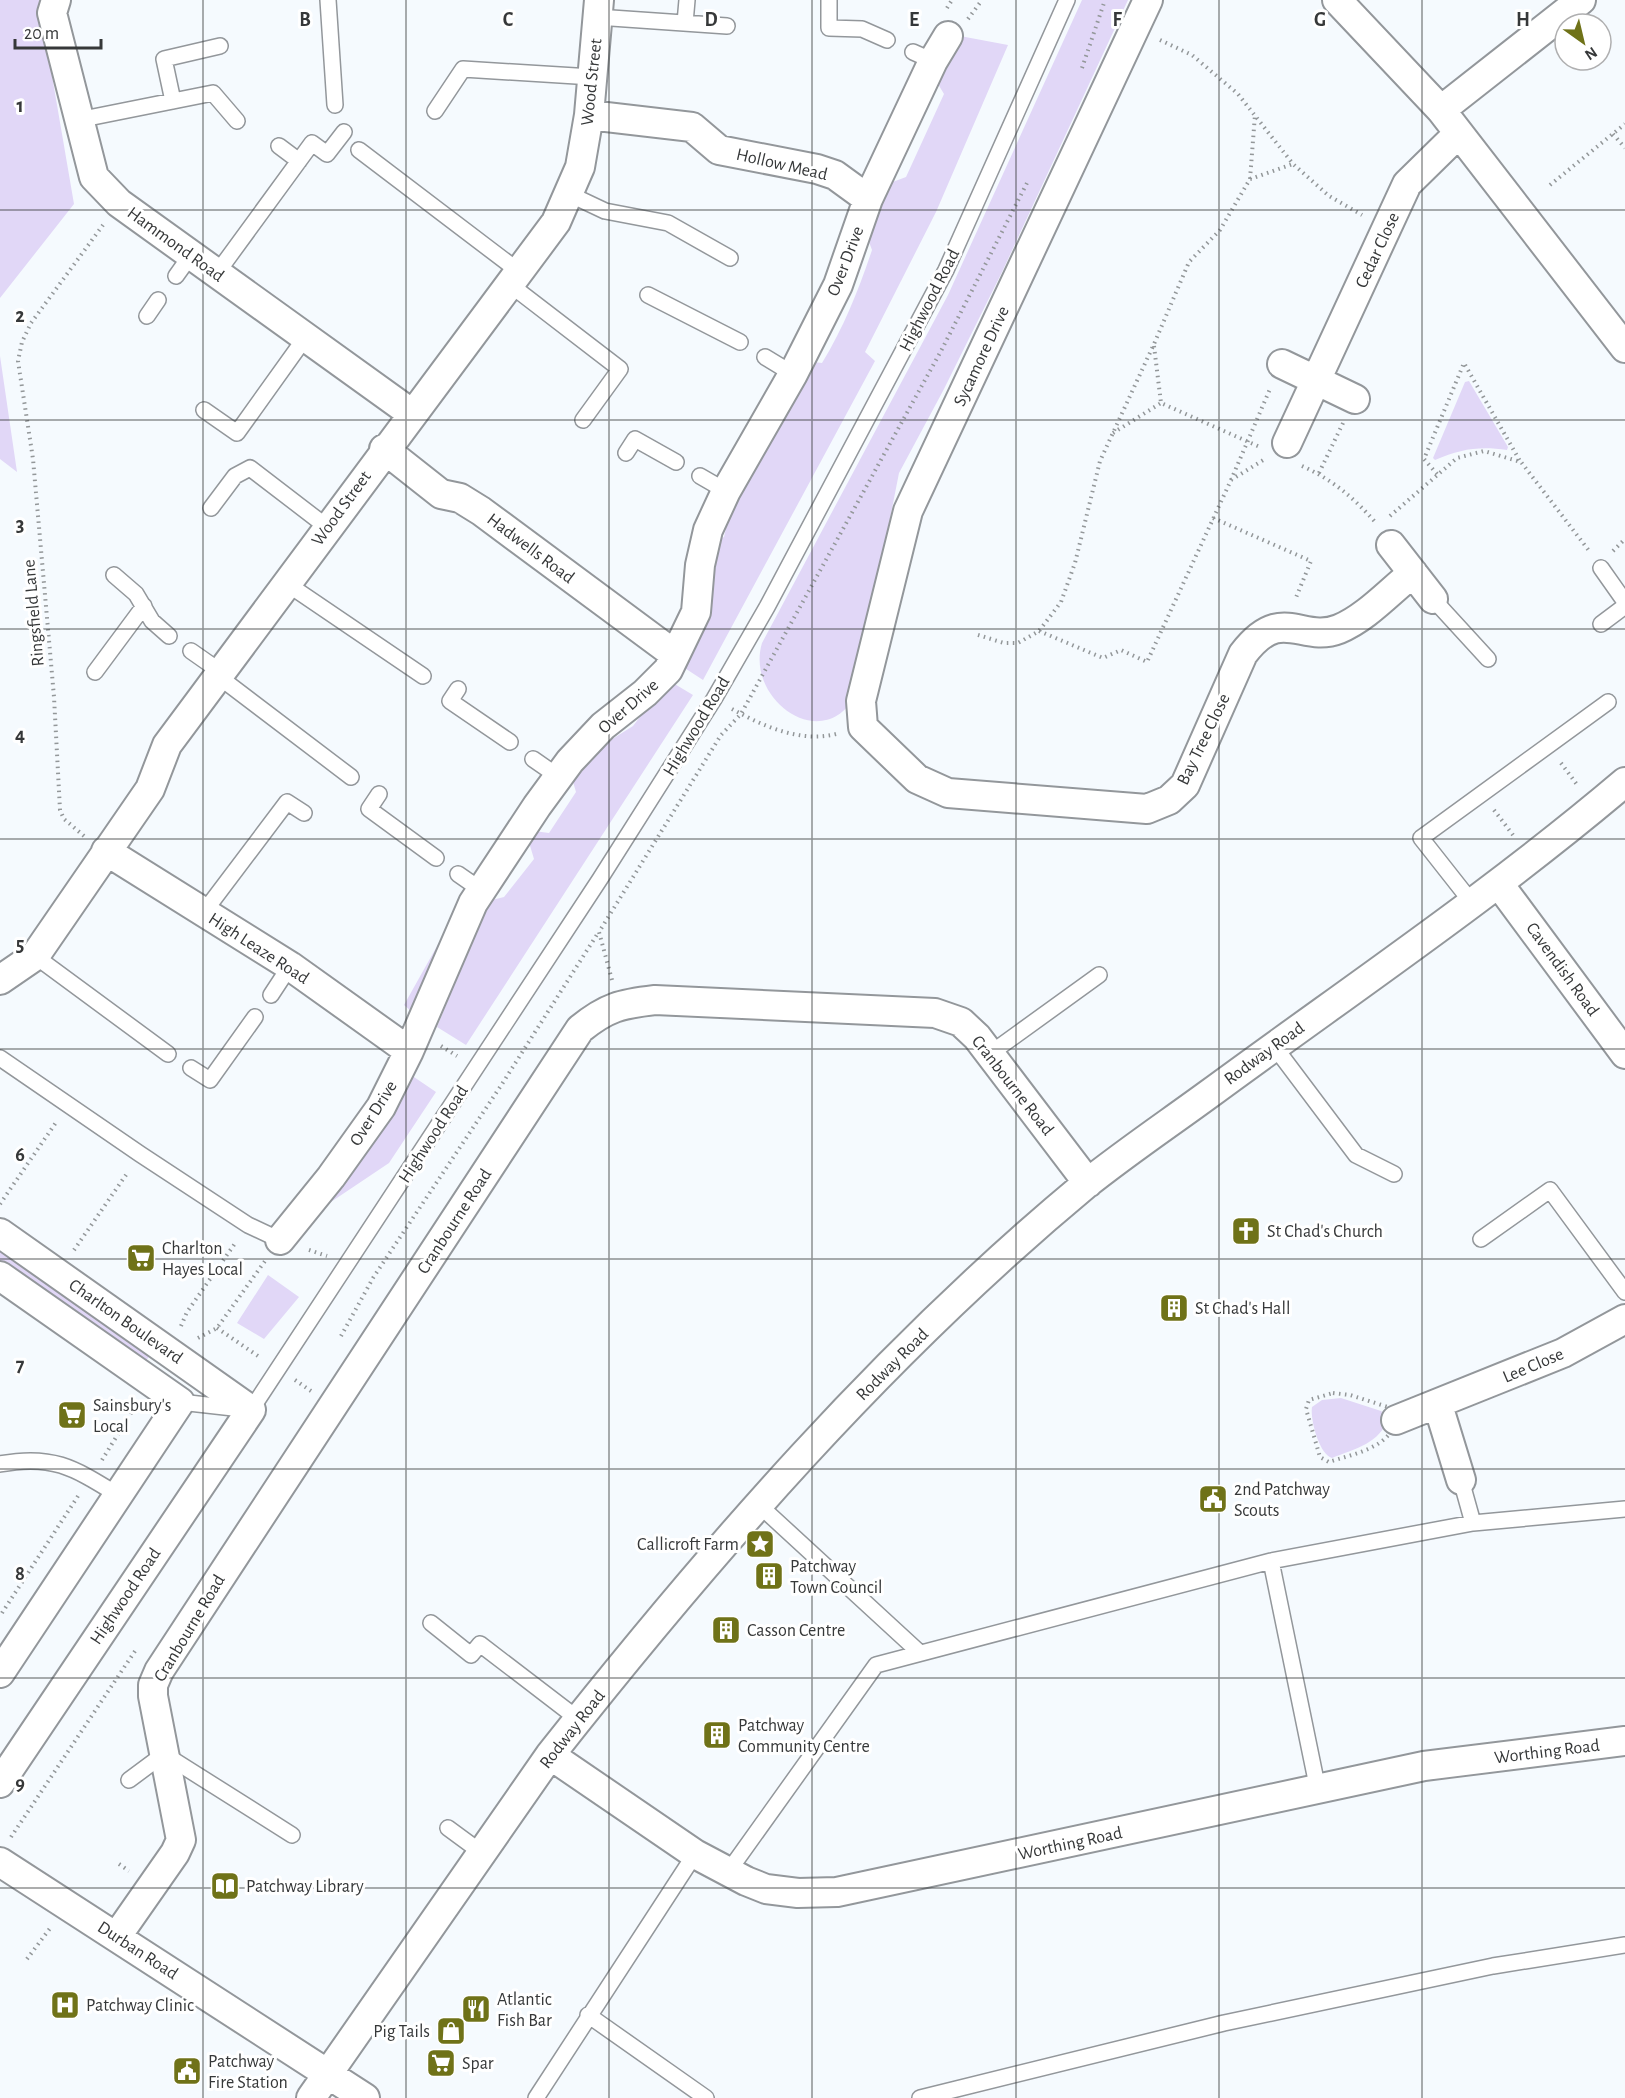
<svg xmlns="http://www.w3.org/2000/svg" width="1625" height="2098" viewBox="0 0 1625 2098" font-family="'Alegreya Sans',sans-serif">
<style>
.green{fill:#e1d7f7}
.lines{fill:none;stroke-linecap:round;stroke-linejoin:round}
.service-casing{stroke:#93979b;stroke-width:18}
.minor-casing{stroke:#93979b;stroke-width:32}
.path{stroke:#939799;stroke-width:4;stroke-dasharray:1.5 4.5;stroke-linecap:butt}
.service{stroke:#fff;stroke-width:15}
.minor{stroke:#fff;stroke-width:28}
.grid{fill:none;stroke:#363839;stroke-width:1.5;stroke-opacity:0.55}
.labels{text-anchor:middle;stroke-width:6;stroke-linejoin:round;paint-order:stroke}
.street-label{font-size:18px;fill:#363839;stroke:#fff}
.poi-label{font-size:18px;fill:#363839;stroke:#fff;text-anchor:start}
.grid-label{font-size:20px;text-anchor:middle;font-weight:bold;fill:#363839;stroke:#fff;stroke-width:6;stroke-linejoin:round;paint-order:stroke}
</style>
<rect width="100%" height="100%" fill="#f5fafe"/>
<path class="green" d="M 0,0 L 39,0 L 74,204 L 0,298 Z
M 1082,0 L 1128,0 L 1002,272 L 944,389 L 899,473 L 855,696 C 822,755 745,699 762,643 L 948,295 Z
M 960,36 L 1008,45 L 936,212 L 865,352 L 875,361 L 703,680 L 677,663 L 713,542 L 724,537 L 736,484 L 749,481 L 800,391 L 797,378 L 805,361 L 822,363 C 844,327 859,289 872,250 L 866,234 L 890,183 L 906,177 L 944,94 L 938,84 Z
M 0,356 L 17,472 L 0,459 Z
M 1469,381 L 1508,447 L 1507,450 C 1479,446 1461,449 1435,460 L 1433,458 L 1465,382 Z
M 668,680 L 693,695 L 466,1045 L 437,1027 L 488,901 L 504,897 L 534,859 L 528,839 L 534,831 L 549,833 L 576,792 L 571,775 L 606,743 L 633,726 Z
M 441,939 L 419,1018 L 404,1005 Z
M 411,1075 L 436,1092 L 389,1163 L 313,1214 Z
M 0,1249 L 152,1353 L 144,1363 L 0,1263 Z
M 268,1275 L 299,1297 L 264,1339 L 237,1323 Z
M 1341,1398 L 1381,1411 L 1388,1417 C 1382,1443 1354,1449 1332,1458 C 1319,1454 1310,1419 1312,1407 L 1322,1400 Z"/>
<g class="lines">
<g class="service-casing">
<path id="service" d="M 328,0 L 335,105
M 829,0 L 829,28 L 862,29 L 887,40
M 597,17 L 727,26
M 685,23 L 687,0
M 913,52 L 933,61
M 173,101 L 164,59 L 220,46
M 435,111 L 463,69 L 592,77
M 78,120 L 213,93 L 237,121
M 279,146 L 299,161
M 359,150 L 517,270
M 569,194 L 605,211 L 668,223 L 730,258
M 217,273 L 312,143 L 327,154 L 344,132
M 176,276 L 191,255
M 508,283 L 620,369 L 583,420
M 648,295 L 740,342
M 147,316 L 158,300
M 765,357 L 793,374
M 204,410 L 237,433 L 305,338
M 626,453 L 635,439 L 676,462
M 700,476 L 726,491
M 211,508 L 235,476 L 250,468 L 327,527
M 1601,568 L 1625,602
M 114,575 L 136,594 L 152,621 L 169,636
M 286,583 L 423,676
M 1433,599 L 1488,659
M 1601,624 L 1625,606
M 191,651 L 221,672
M 95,672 L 144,606
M 218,676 L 351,777
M 458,689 L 450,701 L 510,742
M 533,759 L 559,777
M 379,794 L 369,809 L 436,858
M 458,874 L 481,890
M 1473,904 L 1421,838 L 1608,702
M 204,912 L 287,802 L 304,813
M 35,956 L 168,1054
M 271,995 L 290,966
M 1274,1046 L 1356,1155 L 1394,1174
M 991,1053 L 1099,975
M 0,1058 L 140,1154 L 248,1225 L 280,1240
M 191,1068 L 210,1080 L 255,1017
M 1481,1239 L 1550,1190 L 1625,1292
M 180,1402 L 251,1410 L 600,879 L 714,699 L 767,607 L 946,270 L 1067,0
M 0,1464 C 53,1454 74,1468 118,1495
M 1461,1480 L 1473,1523
M 758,1504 L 920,1653
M 431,1623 L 471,1655 L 480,1644 L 578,1719
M 129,1780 L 164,1754 L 292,1835
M 1318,1790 L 1271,1561 L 1473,1523 L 1625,1509
M 448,1828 L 482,1853
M 728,1872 L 876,1665 L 1271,1561
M 588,2015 L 706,2098
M 536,2098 L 695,1854
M 920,2098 L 1224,2023 L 1493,1966 L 1625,1945"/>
</g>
<g class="minor-casing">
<path id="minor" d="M 56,0 L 52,13 L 94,177 L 119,203 L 411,413
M 1148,0 L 908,511 L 861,701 L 863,727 L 917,779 L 948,793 L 1147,809 L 1169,800 L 1185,785 L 1243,654 C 1282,603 1301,644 1339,629 C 1366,618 1390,591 1413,573
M 1337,0 L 1441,110 L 1625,348
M 1441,110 L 1581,0
M 589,115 L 692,127 L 719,150 L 817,169 L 835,175 L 868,199
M 1282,364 L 1355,399
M 1287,443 L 1407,184 L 1458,134
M 384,449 L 441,494 L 460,498 L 481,511 L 674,654
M 1391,545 L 1433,599
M 106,851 L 290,966 L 409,1051
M 1499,884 L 1625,1054
M 0,980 L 35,956 L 150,789 L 167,745 L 556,222 L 580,167 L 589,115 L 599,0
M 0,1233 L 251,1410 L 0,1783
M 280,1240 L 331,1177 L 381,1107 L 409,1051 L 473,903 L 537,806 L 570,761 L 603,726 L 645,693 L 668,670 L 696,612 L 700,565 L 708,530 L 726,491 L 793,374 L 838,285 L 868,199 L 933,61 L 948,36
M 0,1276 L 180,1402 L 0,1673
M 1438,1405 L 1461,1480
M 1396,1420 L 1563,1353 L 1625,1319
M 550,1755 L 695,1854 L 746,1881 L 766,1889 L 798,1893 L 837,1892 L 1424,1766 L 1625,1741
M 0,1862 L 365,2098
M 117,1936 L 175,1853 L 181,1840 L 153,1696 L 153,1685 L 159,1671 L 580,1029 C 607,1007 621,1004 655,1000 L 935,1013 L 961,1022 L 977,1037 L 1088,1183
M 311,2098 L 550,1755 C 712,1550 884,1352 1085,1185 C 1125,1153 1168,1124 1209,1094 C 1349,991 1493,894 1625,782"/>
</g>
<path class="path" d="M 947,8 L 952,0
M 968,19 L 982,0
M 1160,40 L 1192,55 L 1238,94 L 1293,164 L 1329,196 L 1362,215
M 1082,68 L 1105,0
M 1613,134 L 1625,148
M 1250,179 L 1293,164
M 1550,185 L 1625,124
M 1154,346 L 1161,403 L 1260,447
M 1113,433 L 1161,403
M 1302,466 C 1333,480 1354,498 1376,523
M 1319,473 L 1343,423
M 1437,474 L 1424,459 L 1464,363 L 1520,461
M 1231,480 L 1265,459
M 1390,516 L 1457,458 L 1484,451 L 1521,462 L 1590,552
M 1213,518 L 1311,561 L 1295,600
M 1613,551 L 1625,539
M 1039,631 L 1103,658 L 1121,650 L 1147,662 L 1231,480 L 1270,389
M 978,635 L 1004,643 L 1018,643 L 1039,631 L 1061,602 L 1075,563 L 1100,461 L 1154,344 L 1189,262 L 1220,230 L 1250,179 L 1255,115
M 732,709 C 763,726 800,743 836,734
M 1561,763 L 1578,786
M 1494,810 L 1513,835
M 84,836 L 64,819 L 60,810 L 54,697 L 33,459 L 18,361 L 22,342 L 31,323 L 103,225
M 612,980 L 599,932 L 721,735 L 741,714 L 941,351 L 1027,183
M 441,1046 L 457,1056
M 0,1204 L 57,1121
M 74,1250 L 128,1172
M 309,1250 L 327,1256
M 181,1326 L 187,1312 L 236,1242
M 217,1328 L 261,1358
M 341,1336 L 373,1278 L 502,1084 L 598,933
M 198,1338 L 217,1328 L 265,1261
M 295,1380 L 311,1391
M 1333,1393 L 1350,1395 L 1388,1407 L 1396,1420 C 1390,1448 1353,1454 1329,1462 L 1320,1457 L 1306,1409 L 1309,1400 Z
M 102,1460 L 136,1405
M 2,1613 L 78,1496
M 11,1837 L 137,1648
M 119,1864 L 129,1871
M 27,1959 L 51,1927"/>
<use href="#service" class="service"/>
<use href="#minor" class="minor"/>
</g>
<path class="grid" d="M 203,0 L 203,2098M 406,0 L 406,2098M 609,0 L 609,2098M 812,0 L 812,2098M 1016,0 L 1016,2098M 1219,0 L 1219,2098M 1422,0 L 1422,2098M 0,210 L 1625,210M 0,420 L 1625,420M 0,629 L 1625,629M 0,839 L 1625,839M 0,1049 L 1625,1049M 0,1259 L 1625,1259M 0,1469 L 1625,1469M 0,1678 L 1625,1678M 0,1888 L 1625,1888"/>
<defs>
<g id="church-square" transform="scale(1.5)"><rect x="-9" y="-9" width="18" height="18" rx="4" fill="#6f7218" stroke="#fff"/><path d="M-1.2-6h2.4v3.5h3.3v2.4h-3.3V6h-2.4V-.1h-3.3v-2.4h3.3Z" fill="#fff"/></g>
<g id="supermarket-square" transform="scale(1.5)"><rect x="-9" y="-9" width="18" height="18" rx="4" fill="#6f7218" stroke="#fff"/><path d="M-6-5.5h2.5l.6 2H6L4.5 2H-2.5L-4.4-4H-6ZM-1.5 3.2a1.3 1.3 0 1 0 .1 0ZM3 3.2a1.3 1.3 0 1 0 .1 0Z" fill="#fff"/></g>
<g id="building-square" transform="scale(1.5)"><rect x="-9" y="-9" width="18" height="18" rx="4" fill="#6f7218" stroke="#fff"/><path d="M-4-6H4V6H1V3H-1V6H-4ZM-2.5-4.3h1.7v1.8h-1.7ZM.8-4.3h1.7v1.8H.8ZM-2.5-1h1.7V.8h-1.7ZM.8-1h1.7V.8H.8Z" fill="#fff"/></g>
<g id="civic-square" transform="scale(1.5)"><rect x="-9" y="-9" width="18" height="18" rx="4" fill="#6f7218" stroke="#fff"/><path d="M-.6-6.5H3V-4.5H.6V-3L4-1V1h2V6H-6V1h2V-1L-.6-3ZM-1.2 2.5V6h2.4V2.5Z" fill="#fff"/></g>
<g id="sight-square" transform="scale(1.5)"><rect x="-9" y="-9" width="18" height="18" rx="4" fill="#6f7218" stroke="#fff"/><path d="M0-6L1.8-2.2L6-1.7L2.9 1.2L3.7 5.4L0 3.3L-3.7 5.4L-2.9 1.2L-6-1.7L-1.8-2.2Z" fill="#fff"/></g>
<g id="library-square" transform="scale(1.5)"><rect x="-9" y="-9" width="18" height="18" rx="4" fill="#6f7218" stroke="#fff"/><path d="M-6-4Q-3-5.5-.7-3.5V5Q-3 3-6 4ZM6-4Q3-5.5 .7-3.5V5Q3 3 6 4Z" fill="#fff"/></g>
<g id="hospital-square" transform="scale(1.5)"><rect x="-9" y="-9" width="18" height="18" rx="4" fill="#6f7218" stroke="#fff"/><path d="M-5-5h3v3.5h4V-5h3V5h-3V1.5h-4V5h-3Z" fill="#fff"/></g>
<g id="restaurant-square" transform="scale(1.5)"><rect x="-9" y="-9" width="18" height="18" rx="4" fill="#6f7218" stroke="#fff"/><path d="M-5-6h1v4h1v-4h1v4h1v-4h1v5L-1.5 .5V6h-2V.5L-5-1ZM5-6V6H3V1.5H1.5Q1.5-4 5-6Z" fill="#fff"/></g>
<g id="shop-square" transform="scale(1.5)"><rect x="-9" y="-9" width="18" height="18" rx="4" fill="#6f7218" stroke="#fff"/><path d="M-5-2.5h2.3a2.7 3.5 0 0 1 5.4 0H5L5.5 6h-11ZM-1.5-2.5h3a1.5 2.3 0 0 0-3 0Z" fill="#fff"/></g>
</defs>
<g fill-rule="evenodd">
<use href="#church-square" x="1246" y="1231"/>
<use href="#supermarket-square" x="141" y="1258"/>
<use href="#building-square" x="1174" y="1308"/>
<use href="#supermarket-square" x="72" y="1415"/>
<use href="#civic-square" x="1213" y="1499"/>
<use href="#sight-square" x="760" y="1544"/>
<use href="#building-square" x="769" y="1576"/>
<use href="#building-square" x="726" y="1630"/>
<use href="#building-square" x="717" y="1735"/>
<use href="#library-square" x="225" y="1886"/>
<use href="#hospital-square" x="65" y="2005"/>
<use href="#restaurant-square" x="476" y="2009"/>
<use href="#shop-square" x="451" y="2031"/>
<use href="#supermarket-square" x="441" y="2063"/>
<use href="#civic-square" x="187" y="2071"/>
</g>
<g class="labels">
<g class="street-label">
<text transform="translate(591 82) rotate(-84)" y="6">Wood Street</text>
<text transform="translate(782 164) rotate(13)" y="6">Hollow Mead</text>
<text transform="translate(176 244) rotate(36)" y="6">Hammond Road</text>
<text transform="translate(1377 250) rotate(-65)" y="6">Cedar Close</text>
<text transform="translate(845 261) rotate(-69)" y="6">Over Drive</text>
<text transform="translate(929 300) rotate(-63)" y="6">Highwood Road</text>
<text transform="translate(981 356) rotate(-65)" y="6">Sycamore Drive</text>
<text transform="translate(341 508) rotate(-54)" y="6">Wood Street</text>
<text transform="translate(531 548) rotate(37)" y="6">Hadwells Road</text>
<text transform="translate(33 613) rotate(-95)" y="6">Ringsfield Lane</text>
<text transform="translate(628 706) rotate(-41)" y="6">Over Drive</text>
<text transform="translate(696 726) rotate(-59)" y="6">Highwood Road</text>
<text transform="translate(1203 739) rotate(-64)" y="6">Bay Tree Close</text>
<text transform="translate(259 948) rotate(33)" y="6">High Leaze Road</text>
<text transform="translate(1563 969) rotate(54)" y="6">Cavendish Road</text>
<text transform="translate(1264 1053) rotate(-36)" y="6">Rodway Road</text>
<text transform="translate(1013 1085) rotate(52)" y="6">Cranbourne Road</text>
<text transform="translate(373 1113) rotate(-58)" y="6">Over Drive</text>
<text transform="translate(433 1134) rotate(-57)" y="6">Highwood Road</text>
<text transform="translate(454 1221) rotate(-57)" y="6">Cranbourne Road</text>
<text transform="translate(126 1321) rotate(35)" y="6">Charlton Boulevard</text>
<text transform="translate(892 1364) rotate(-45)" y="6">Rodway Road</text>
<text transform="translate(1533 1365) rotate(-23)" y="6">Lee Close</text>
<text transform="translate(125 1596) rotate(-56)" y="6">Highwood Road</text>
<text transform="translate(189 1628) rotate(-59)" y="6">Cranbourne Road</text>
<text transform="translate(572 1729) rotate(-52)" y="6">Rodway Road</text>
<text transform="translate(1547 1751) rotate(-7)" y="6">Worthing Road</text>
<text transform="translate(1070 1843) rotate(-12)" y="6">Worthing Road</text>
<text transform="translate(138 1950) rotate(33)" y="6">Durban Road</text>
</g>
<g class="poi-label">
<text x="1267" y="1237">St Chad's Church</text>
<text x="162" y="1254">Charlton<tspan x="162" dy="21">Hayes Local</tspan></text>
<text x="1195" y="1314">St Chad's Hall</text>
<text x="93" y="1411">Sainsbury's<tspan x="93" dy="21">Local</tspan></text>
<text x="1234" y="1495">2nd Patchway<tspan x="1234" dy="21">Scouts</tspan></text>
<text x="739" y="1550" text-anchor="end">Callicroft Farm</text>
<text x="790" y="1572">Patchway<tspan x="790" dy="21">Town Council</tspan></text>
<text x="747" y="1636">Casson Centre</text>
<text x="738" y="1731">Patchway<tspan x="738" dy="21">Community Centre</tspan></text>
<text x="246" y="1892">Patchway Library</text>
<text x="497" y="2005">Atlantic<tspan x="497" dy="21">Fish Bar</tspan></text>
<text x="86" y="2011">Patchway Clinic</text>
<text x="430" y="2037" text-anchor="end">Pig Tails</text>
<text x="208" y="2067">Patchway<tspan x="208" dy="21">Fire Station</tspan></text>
<text x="462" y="2069">Spar</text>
</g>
</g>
<g class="grid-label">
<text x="305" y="26">B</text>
<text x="508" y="26">C</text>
<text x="711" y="26">D</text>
<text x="914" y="26">E</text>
<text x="1117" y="26">F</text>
<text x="1320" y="26">G</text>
<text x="1523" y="26">H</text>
<text x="20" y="112">1</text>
<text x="20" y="322">2</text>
<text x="20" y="531">3</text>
<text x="20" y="741">4</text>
<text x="20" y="951">5</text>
<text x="20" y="1161">6</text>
<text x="20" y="1371">7</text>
<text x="20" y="1580">8</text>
<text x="20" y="1790">9</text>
</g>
<g transform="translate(1583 42) rotate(146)"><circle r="28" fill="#ffffff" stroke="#afafb0" stroke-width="1.5"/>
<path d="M0-4.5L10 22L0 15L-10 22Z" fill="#6f7218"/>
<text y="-9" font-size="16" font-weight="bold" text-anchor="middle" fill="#363839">N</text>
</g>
<path d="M15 39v9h86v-9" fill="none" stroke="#363839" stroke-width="3"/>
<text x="24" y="39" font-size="18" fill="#363839" stroke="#ffffff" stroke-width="4.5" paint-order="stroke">20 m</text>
</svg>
